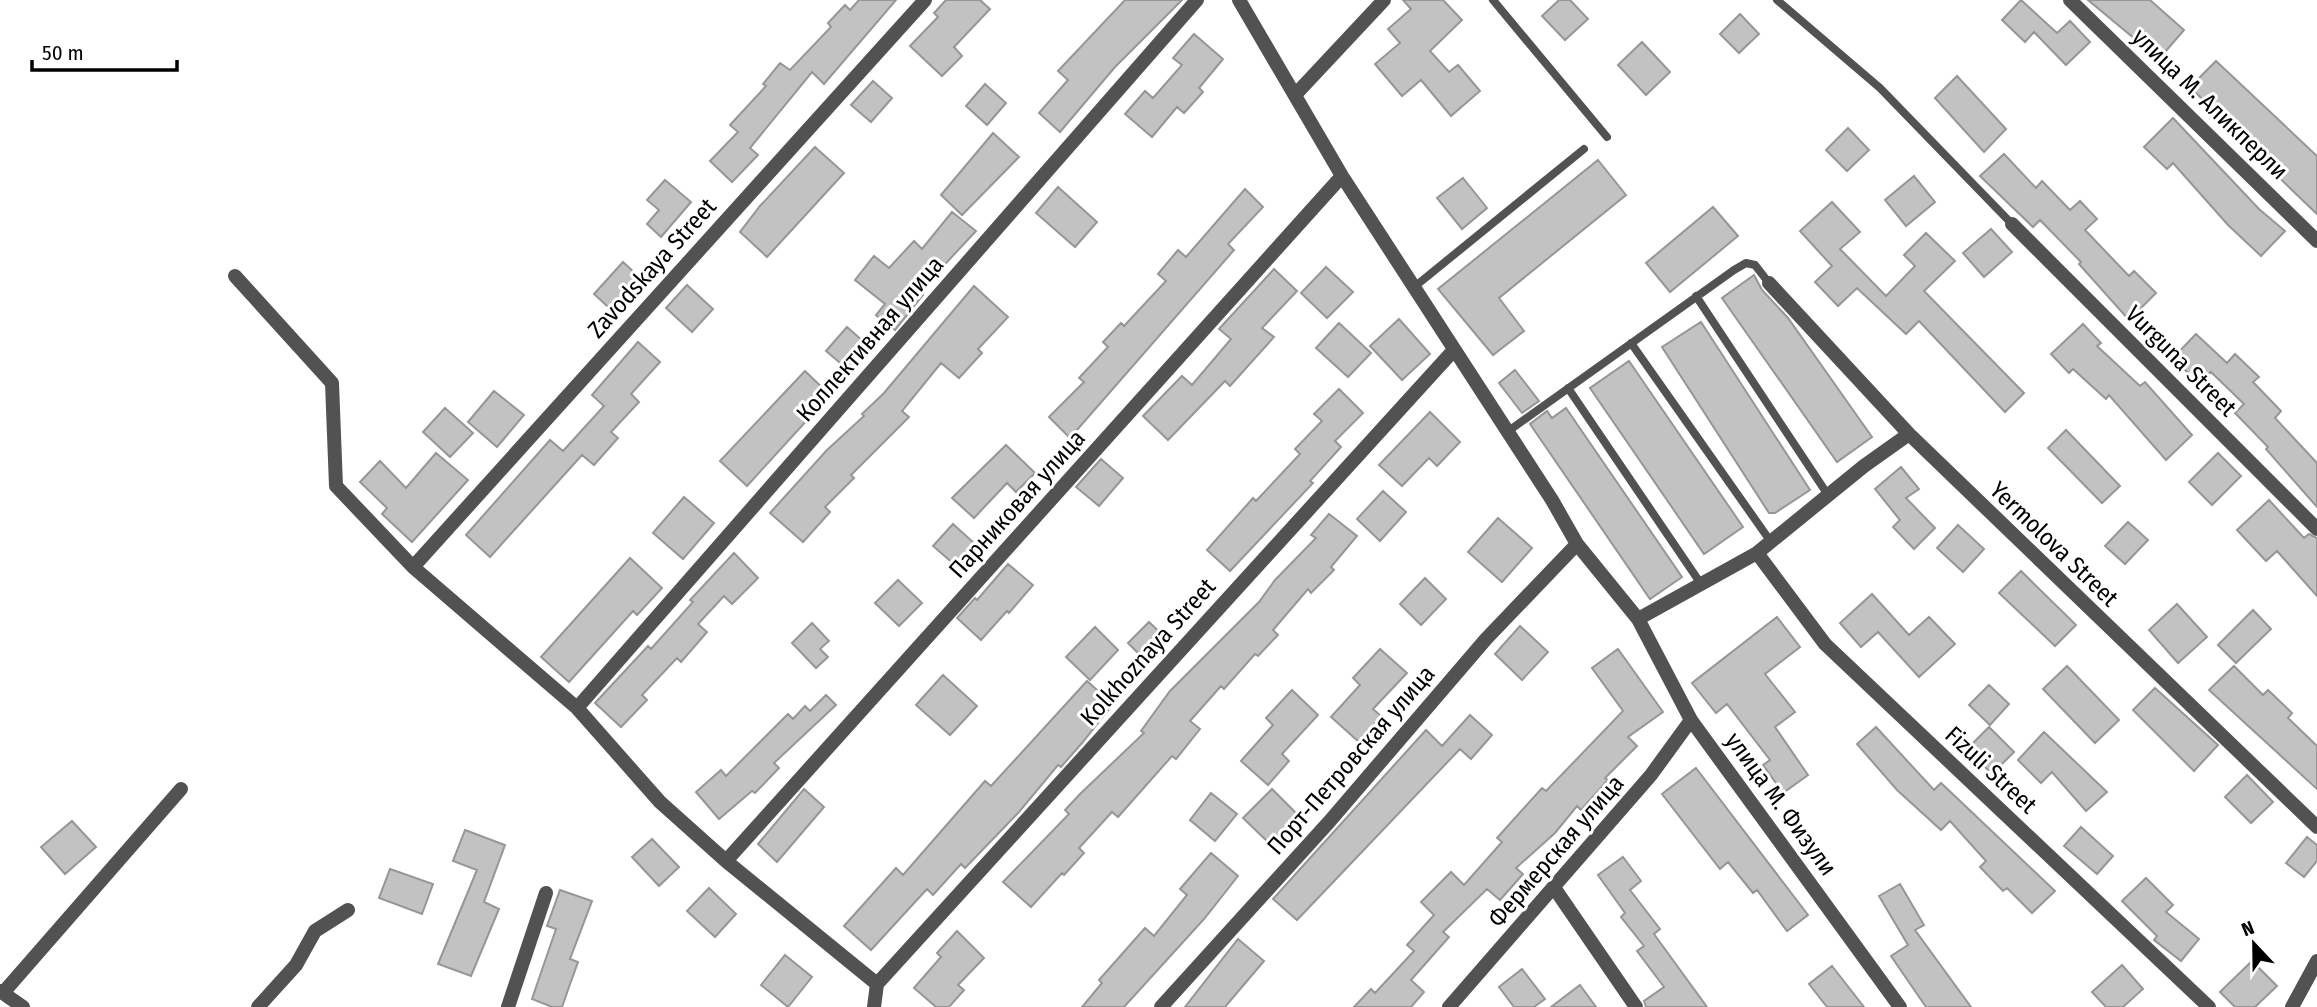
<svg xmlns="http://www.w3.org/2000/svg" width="2317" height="1007" viewBox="0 0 2317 1007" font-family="'Fira Sans Condensed',sans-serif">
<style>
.building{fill:#c2c2c2;stroke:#969696;stroke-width:2}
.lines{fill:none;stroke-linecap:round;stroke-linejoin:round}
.lane{stroke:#525252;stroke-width:8}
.street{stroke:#525252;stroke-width:14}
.labels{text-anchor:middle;stroke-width:6;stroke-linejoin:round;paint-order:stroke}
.street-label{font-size:24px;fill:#000;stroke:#fff}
</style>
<rect width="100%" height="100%" fill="#fff"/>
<path class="building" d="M 859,0 L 896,0 L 824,84 L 812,72 L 750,148 L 758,155 L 732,182 L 710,161 L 738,132 L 730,125 L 766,86 L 763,84 L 780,63 L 790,70 L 831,27 L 828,23 L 845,5 L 850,10 Z
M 946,0 L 980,0 L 990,9 L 954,47 L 962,56 L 942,76 L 910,46 L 938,17 L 934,13 Z
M 1125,0 L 1182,0 L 1115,67 L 1060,132 L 1039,113 L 1068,80 L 1058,71 Z
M 1403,0 L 1443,0 L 1462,20 L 1430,51 L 1449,72 L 1458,65 L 1480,91 L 1451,116 L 1421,80 L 1402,96 L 1375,64 L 1400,43 L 1388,29 L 1411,9 Z
M 1559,0 L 1570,0 L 1588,19 L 1565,40 L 1542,16 Z
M 2021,0 L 2057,33 L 2070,21 L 2090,42 L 2066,65 L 2034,32 L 2025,42 L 2002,20 Z
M 2088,0 L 2150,0 L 2184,30 L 2159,59 Z
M 1740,14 L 1759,34 L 1739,53 L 1720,34 Z
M 1194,34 L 1223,59 L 1199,88 L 1203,92 L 1184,113 L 1177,107 L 1152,137 L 1125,114 L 1145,91 L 1153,98 L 1182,65 L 1173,58 Z
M 1642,42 L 1670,72 L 1646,95 L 1618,65 Z
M 2216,61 L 2317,156 L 2317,214 L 2221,122 L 2223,120 L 2190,87 Z
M 1957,76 L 2006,129 L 1984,152 L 1935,98 Z
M 873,81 L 892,98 L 871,122 L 851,105 Z
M 985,84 L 1006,103 L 987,125 L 966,106 Z
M 2173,118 L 2259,209 L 2285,231 L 2261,256 L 2228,225 L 2173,163 L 2167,169 L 2144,147 Z
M 1848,128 L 1869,150 L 1847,171 L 1826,150 Z
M 993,133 L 1019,157 L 962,215 L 941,195 Z
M 815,147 L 844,173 L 767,257 L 740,232 L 760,206 Z
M 2004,154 L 2036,188 L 2042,181 L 2070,210 L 2080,201 L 2097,219 L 2085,230 L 2129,276 L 2134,271 L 2156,293 L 2129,320 L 2079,264 L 2081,262 L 2040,220 L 2033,227 L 1980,176 Z
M 1598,160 L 1626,195 L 1499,298 L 1524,331 L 1493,355 L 1438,289 Z
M 1914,176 L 1935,202 L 1906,226 L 1885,200 Z
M 1463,178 L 1487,208 L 1462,229 L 1437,198 Z
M 665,180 L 691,202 L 661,237 L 647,224 L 659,210 L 647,200 Z
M 1058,187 L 1097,222 L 1075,247 L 1036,213 Z
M 1245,189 L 1263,207 L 1228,244 L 1234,250 L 1070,438 L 1049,417 L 1084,382 L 1079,378 L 1108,347 L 1103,342 L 1121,323 L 1124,326 L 1166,281 L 1158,274 L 1178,250 L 1186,257 Z
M 1832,202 L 1860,232 L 1840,249 L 1886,296 L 1915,266 L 1904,255 L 1926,233 L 1955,261 L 1924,291 L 2024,393 L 2005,412 L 1919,321 L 1906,334 L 1857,288 L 1838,306 L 1815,282 L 1832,266 L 1800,231 Z
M 1713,207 L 1738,236 L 1670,292 L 1646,263 Z
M 952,212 L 976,231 L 919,292 L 923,295 L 895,330 L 876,315 L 885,304 L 855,280 L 874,256 L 889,268 L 914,241 L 922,249 Z
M 1991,229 L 2012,252 L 1984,277 L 1963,253 Z
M 623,262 L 647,284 L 618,316 L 594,294 Z
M 1326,267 L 1353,292 L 1327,318 L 1301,293 Z
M 1274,269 L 1297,291 L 1262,328 L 1274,337 L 1230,386 L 1225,381 L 1168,440 L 1143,416 L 1182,376 L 1192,385 L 1231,339 L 1219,329 Z
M 1754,275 L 1762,290 L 1788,318 L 1872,437 L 1837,462 L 1722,298 Z
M 687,285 L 713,309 L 692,332 L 666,308 Z
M 974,286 L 1008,317 L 978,349 L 982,353 L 959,378 L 941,363 L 902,411 L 909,417 L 851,475 L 854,478 L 825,507 L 830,512 L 803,542 L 770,513 L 827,450 L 864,416 L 862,414 L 884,393 Z
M 1399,319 L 1430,354 L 1402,380 L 1370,346 Z
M 1701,322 L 1810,490 L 1775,513 L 1769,513 L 1662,347 Z
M 1339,323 L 1371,353 L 1348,377 L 1316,348 Z
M 2083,324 L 2101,343 L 2097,346 L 2140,386 L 2145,382 L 2192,435 L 2166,460 L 2109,395 L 2106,399 L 2073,369 L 2069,373 L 2051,354 Z
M 847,327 L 873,350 L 852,373 L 826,351 Z
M 2196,334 L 2227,363 L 2235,354 L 2259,377 L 2253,382 L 2281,411 L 2275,418 L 2317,463 L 2317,507 L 2266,449 L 2268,447 L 2235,413 L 2244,404 L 2211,372 L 2199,384 L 2173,358 Z
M 638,342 L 660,362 L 631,394 L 639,402 L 611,432 L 618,438 L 594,465 L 582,455 L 490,557 L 466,535 L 550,440 L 563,451 L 604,406 L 592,395 Z
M 1629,361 L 1743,527 L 1704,554 L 1590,388 Z
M 1515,370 L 1539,401 L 1522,413 L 1499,383 Z
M 805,371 L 830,395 L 747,486 L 720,461 Z
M 1339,389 L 1363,413 L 1335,441 L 1341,447 L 1310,481 L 1313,483 L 1230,571 L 1207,550 L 1253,498 L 1256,501 L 1300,454 L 1295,449 L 1322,421 L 1314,414 Z
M 494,391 L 524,415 L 497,447 L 468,422 Z
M 445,408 L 473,433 L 450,457 L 423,432 Z
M 1566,408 L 1682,577 L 1650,599 L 1530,424 L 1547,411 L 1552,418 Z
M 1430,412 L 1460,442 L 1437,466 L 1429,458 L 1402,486 L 1379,465 Z
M 2066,430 L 2120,486 L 2102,503 L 2048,448 Z
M 1006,445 L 1035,473 L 1016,492 L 1007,483 L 974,518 L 952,498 Z
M 436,453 L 468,480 L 412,542 L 382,514 L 387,508 L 360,482 L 380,461 L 406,488 Z
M 2218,453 L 2241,476 L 2212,505 L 2189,482 Z
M 1101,459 L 1123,478 L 1099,506 L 1076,487 Z
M 1901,467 L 1919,489 L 1906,498 L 1935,528 L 1914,549 L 1893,527 L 1900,520 L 1875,489 Z
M 1383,491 L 1406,512 L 1380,541 L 1357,519 Z
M 684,497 L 714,523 L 683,559 L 653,533 Z
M 2269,500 L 2304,538 L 2309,534 L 2317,538 L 2317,596 L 2277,551 L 2266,561 L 2237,530 Z
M 1329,514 L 1357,536 L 1331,567 L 1334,570 L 1311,593 L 1308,589 L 1273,630 L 1278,635 L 1258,656 L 1255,654 L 1224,689 L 1221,686 L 1190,721 L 1200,729 L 1176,759 L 1172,756 L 1118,817 L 1112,812 L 1079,848 L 1084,853 L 1064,875 L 1062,873 L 1031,907 L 1003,882 L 1069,814 L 1065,810 L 1081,793 L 1144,733 L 1141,731 L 1170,691 L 1259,602 L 1275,580 L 1316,538 L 1311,535 Z
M 1498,518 L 1532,548 L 1502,582 L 1468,552 Z
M 2128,522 L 2148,540 L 2125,564 L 2105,546 Z
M 953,524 L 974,543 L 955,565 L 933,546 Z
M 1958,525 L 1984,549 L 1963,572 L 1937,548 Z
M 734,553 L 758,578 L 732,604 L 724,596 L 698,624 L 707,632 L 681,662 L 677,658 L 642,695 L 647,700 L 621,727 L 595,703 L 648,646 L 651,649 L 693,602 L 690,600 Z
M 630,558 L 662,588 L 637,615 L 633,611 L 569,682 L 541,657 Z
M 1008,564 L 1033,585 L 1009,613 L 1007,611 L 981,640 L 957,618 L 975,598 L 977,600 Z
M 2021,571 L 2076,625 L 2055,646 L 1999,593 Z
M 1425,578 L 1446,599 L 1421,625 L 1400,604 Z
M 898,580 L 922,603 L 899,626 L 875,603 Z
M 1872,594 L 1909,635 L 1929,617 L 1955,644 L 1919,677 L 1878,632 L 1861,647 L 1840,623 Z
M 2177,604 L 2207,637 L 2178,663 L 2149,630 Z
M 2253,610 L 2271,629 L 2236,663 L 2218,645 Z
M 1777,617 L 1800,647 L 1765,674 L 1795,712 L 1775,727 L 1808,775 L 1783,793 L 1763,765 L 1770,760 L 1727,704 L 1716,713 L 1692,683 Z
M 1149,622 L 1167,639 L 1146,661 L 1128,643 Z
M 812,623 L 829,641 L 820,649 L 828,657 L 816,668 L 792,643 Z
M 1520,626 L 1548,652 L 1522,680 L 1495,654 Z
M 1095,627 L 1118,650 L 1090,680 L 1066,657 Z
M 1380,649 L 1407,673 L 1373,709 L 1382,717 L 1359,742 L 1331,717 L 1360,685 L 1353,678 Z
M 1618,649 L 1663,712 L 1628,737 L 1637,746 L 1605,778 L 1608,780 L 1581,810 L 1577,806 L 1555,833 L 1516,868 L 1523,874 L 1500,900 L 1487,889 L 1443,932 L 1449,937 L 1411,980 L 1424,992 L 1411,1007 L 1354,1007 L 1371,989 L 1375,993 L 1414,951 L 1407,945 L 1434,915 L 1421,902 L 1451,872 L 1464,885 L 1502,842 L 1497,838 L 1542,788 L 1546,791 L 1623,711 L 1592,668 Z
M 2067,666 L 2119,720 L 2095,743 L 2043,689 Z
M 2234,666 L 2263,695 L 2268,690 L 2292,713 L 2288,718 L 2317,746 L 2317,789 L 2209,690 Z
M 943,675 L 977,706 L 950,735 L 916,705 Z
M 1087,681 L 1113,704 L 1082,743 L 1061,767 L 1058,765 L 1019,812 L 965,868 L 961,864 L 933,895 L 927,889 L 871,950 L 844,926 L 896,868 L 903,875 L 985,781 L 991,786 Z
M 1989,685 L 2009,704 L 1990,725 L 1969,705 Z
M 2155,688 L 2218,745 L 2194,771 L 2133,710 Z
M 1292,690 L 1318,715 L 1282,754 L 1289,761 L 1268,785 L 1241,761 L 1273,725 L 1266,718 Z
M 826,695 L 836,705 L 774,763 L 779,768 L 755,793 L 752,791 L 719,819 L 696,792 L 721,770 L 726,776 L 788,714 L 793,719 L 805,706 L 810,711 Z
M 1470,715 L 1492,735 L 1471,759 L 1460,749 L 1297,920 L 1273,899 L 1426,730 L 1442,746 Z
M 1876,727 L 1934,790 L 1941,783 L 2055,891 L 2032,913 L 2007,888 L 2003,891 L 1980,867 L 1986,861 L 1950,821 L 1941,830 L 1897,790 L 1857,744 Z
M 1989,727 L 2014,752 L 1992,774 L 1967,749 Z
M 2044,732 L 2107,792 L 2086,811 L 2052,772 L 2041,783 L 2018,760 Z
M 1696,768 L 1808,915 L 1787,931 L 1757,890 L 1753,893 L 1728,862 L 1720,869 L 1662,794 Z
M 2247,775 L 2273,802 L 2251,823 L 2225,797 Z
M 804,789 L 824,807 L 777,862 L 758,844 Z
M 1272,789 L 1298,815 L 1270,844 L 1243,818 Z
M 1211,793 L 1237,814 L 1215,841 L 1190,820 Z
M 72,821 L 96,847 L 65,874 L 41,847 Z
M 2081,827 L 2113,856 L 2097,874 L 2064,846 Z
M 465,830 L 505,845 L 484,902 L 499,909 L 471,976 L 438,964 L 477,870 L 453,861 Z
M 2307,837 L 2317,845 L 2317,861 L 2304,877 L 2286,863 Z
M 652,839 L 679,867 L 659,886 L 632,857 Z
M 1211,853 L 1238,876 L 1204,919 L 1124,1007 L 1082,1007 L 1102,983 L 1099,980 L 1145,928 L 1154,936 L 1187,895 L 1180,889 Z
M 1623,857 L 1641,881 L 1630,890 L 1660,929 L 1654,934 L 1707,1007 L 1646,1007 L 1644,1001 L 1664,987 L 1637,951 L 1644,946 L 1621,917 L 1625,913 L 1598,875 Z
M 390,869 L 433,884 L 422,914 L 379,898 Z
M 2146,878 L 2173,905 L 2166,912 L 2199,939 L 2181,961 L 2154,940 L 2157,936 L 2122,901 Z
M 1900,884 L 1924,925 L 1915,930 L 1971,1007 L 1926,1007 L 1891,956 L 1908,945 L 1879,896 Z
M 709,888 L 736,914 L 715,937 L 687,911 Z
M 560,890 L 592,901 L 570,959 L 578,962 L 569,987 L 562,1007 L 552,1007 L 532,999 L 556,929 L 547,926 Z
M 957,931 L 984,958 L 958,985 L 964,990 L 949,1007 L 936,1007 L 914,988 L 941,957 L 937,953 Z
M 1238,939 L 1264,961 L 1225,1007 L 1185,1007 Z
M 785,955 L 812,977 L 788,1007 L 761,985 Z
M 2252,961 L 2277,986 L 2255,1007 L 2235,1007 L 2220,992 Z
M 2122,965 L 2143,989 L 2123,1007 L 2106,1007 L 2092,992 Z
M 1832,966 L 1864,1007 L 1827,1007 L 1809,984 Z
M 1522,969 L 1545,999 L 1534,1007 L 1514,1007 L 1499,987 Z
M 1580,985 L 1596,1007 L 1551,1007 Z"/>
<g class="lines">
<path class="lane" d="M 1493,0 L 1607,137
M 1777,0 L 1880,88 L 2012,224
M 1413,288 L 1584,149
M 1696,296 L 1828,495
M 1631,343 L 1771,542
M 1568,388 L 1701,584
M 1507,432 L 1734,270 L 1746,263 L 1755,265 L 1769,283"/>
<path class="street" d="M 1239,0 L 1342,176 L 1552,500 L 1577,544 L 1638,619 L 1691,720 L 1900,1007
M 2070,0 L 2317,241
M 1295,95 L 1384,0
M 2012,224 L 2317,529
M 235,276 L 332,383 L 336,486 L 413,567 L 577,708 L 660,802 L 726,861 L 877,984 L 874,1007
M 1769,283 L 1909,434 L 2317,827
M 1757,553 L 1825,644 L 2209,1007
M 413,567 L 925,0
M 1638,619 L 1757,553 L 1864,466 L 1909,434
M 577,708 L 1197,0
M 726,861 L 1342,176
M 1555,889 L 1636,1007
M 877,984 L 1453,351
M 0,991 L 23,1007
M 3,993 L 181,789
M 258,1007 L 296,965 L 315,931 L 348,910
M 508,1007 L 546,893
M 1161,1007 L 1329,822 L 1486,639 L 1577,544
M 1449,1007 L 1651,775 L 1691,720
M 2292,1007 L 2317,961"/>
</g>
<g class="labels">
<g class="street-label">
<text transform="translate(2210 104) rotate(44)" y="8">улица М. Аликперли</text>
<text transform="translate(652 268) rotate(-48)" y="8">Zavodskaya Street</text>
<text transform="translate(870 339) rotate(-49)" y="8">Коллективная улица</text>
<text transform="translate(2181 361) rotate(45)" y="8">Vurguna Street</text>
<text transform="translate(1017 504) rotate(-48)" y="8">Парниковая улица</text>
<text transform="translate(2054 544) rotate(44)" y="8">Yermolova Street</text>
<text transform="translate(1148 652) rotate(-48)" y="8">Kolkhoznaya Street</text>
<text transform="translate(1351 760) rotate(-49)" y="8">Порт-Петровская улица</text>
<text transform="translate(1991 770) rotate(43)" y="8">Fizuli Street</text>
<text transform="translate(1781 804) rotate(54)" y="8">улица М. Физули</text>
<text transform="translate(1556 851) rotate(-49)" y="8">Фермерская улица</text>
</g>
</g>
<g transform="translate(2254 944) rotate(338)" stroke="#ffffff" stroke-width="5" paint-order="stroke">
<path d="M0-5L12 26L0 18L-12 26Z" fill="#000000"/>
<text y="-10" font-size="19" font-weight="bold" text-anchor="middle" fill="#000000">N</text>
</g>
<path d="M32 60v10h145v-10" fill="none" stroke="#000000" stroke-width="3.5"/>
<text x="42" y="60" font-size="21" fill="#000000" stroke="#ffffff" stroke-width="5" paint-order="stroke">50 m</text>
</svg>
